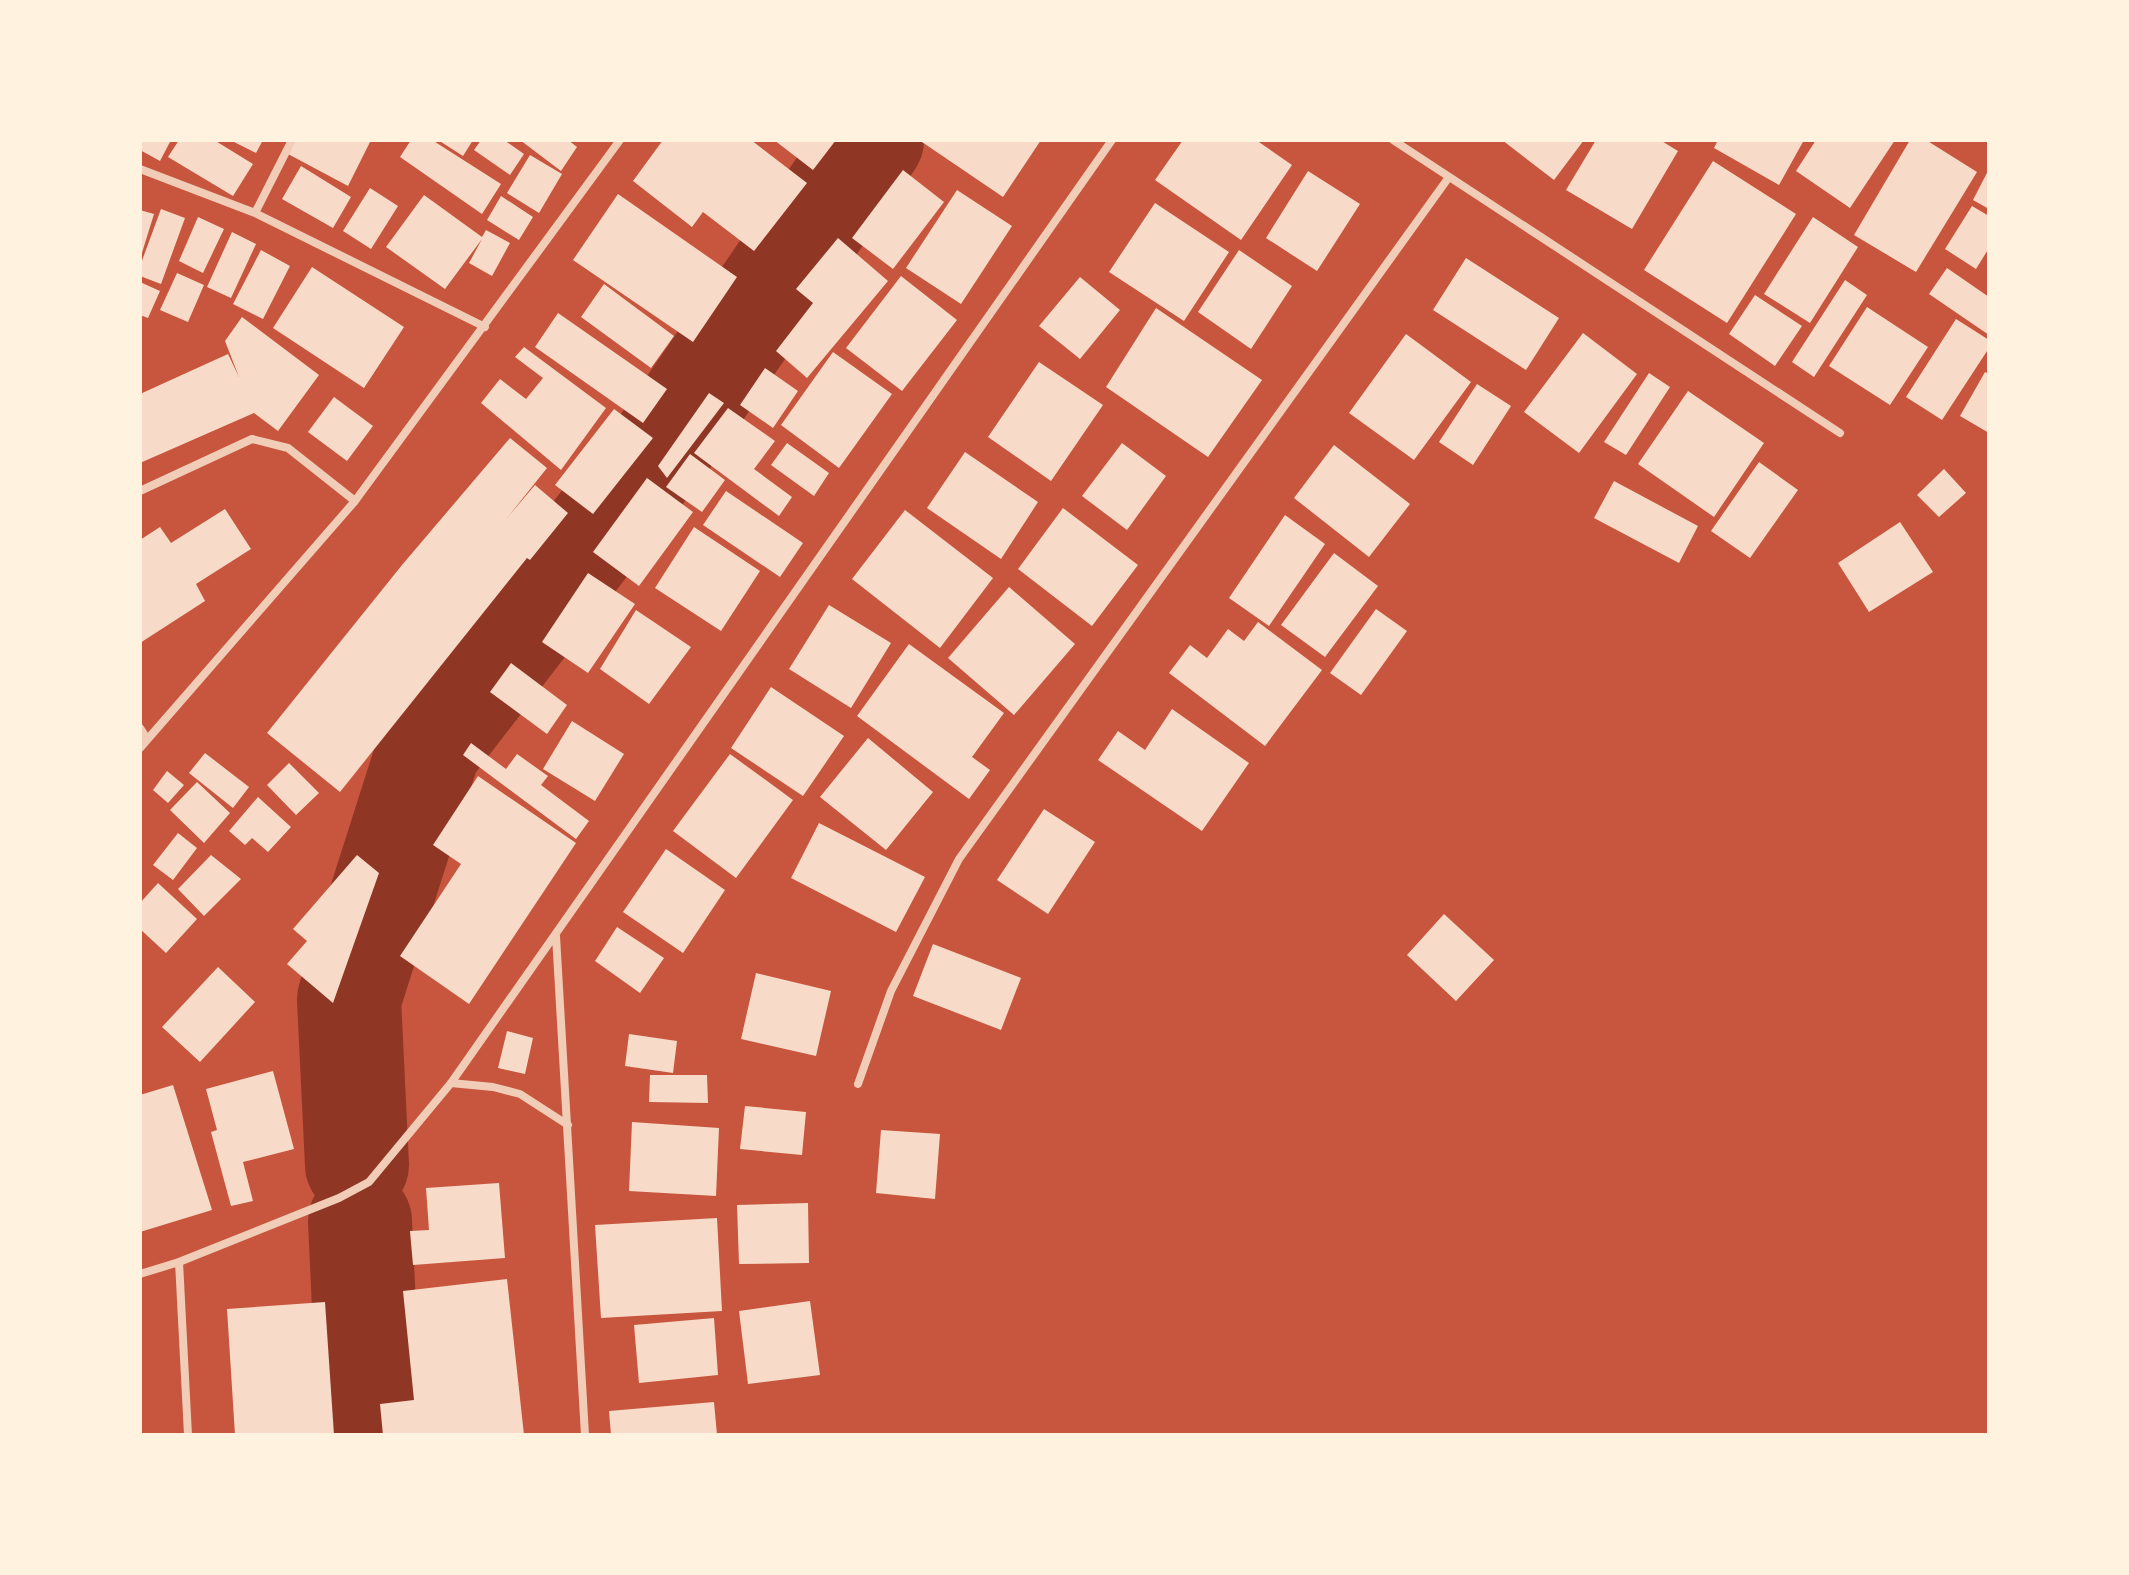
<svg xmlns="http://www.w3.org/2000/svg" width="2129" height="1575" viewBox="0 0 2129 1575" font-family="Overpass,sans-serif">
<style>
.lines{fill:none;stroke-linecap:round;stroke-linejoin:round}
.river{stroke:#8f3625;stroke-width:104}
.building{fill:#f7dbc8}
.minor{stroke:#f1ccb7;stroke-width:8}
</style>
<rect width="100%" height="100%" fill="#c8553d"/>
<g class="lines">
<path class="river" d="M 357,1165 L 349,999 L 429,748 L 665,442 L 872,140
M 360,1221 L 370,1435"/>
</g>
<path class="building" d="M 140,140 L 171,140 L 160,161 L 140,150 Z
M 179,140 L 214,140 L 253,164 L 233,196 L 168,157 Z
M 230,140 L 263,140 L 256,153 Z
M 295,140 L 371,140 L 348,186 L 288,154 Z
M 411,140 L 432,140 L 501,184 L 482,214 L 400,157 Z
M 438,140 L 473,140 L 463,156 Z
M 481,140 L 504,140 L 524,154 L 510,175 L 474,150 Z
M 520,140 L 568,140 L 577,147 L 561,171 Z
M 663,140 L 751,140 L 807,183 L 754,251 L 703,212 L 692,227 L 633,181 Z
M 774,140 L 836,140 L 813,170 Z
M 919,140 L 1041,140 L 1003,197 Z
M 1183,140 L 1256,140 L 1292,165 L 1241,240 L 1155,180 Z
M 1502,140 L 1584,140 L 1554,180 Z
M 1596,140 L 1660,140 L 1678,151 L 1632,229 L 1566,190 Z
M 1718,140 L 1804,140 L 1779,185 L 1714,148 Z
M 1816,140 L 1895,140 L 1850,208 L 1796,171 Z
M 1910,140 L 1926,140 L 1977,172 L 1916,272 L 1854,235 Z
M 530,155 L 562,174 L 539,213 L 507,193 Z
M 1713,161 L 1796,214 L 1727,323 L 1644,270 Z
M 301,166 L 351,197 L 333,228 L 282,199 Z
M 1989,169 L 1989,209 L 1973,200 Z
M 903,170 L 944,202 L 893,269 L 852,238 Z
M 1308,171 L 1360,204 L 1317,271 L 1266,238 Z
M 370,188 L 398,206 L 371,249 L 343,231 Z
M 957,190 L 1012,226 L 961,304 L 906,268 Z
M 618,194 L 737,277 L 693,342 L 573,260 Z
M 424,195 L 482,237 L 486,230 L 510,243 L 492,276 L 469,263 L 482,239 L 445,289 L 386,247 Z
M 501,196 L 533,217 L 519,240 L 487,220 Z
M 1155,203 L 1229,252 L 1184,321 L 1109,272 Z
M 1972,206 L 1989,216 L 1989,248 L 1976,269 L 1945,249 Z
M 161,209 L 185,218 L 161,284 L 140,276 L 140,266 Z
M 140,210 L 154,214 L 141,256 L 140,256 Z
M 198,217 L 224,229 L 203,273 L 179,261 Z
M 1813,217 L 1858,247 L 1810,323 L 1764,294 Z
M 232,232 L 256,244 L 231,298 L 207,287 Z
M 838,238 L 888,281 L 807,378 L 776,351 L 813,303 L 796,289 Z
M 261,250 L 290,266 L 263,319 L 233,304 Z
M 1239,250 L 1292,286 L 1251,349 L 1198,312 Z
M 1466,258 L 1559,318 L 1526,370 L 1433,310 Z
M 312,267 L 404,327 L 364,388 L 273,328 Z
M 1947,268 L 1989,297 L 1989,335 L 1929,294 Z
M 177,273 L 204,285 L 188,322 L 160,310 Z
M 901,276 L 957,320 L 902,391 L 846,348 Z
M 1080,277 L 1120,310 L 1080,359 L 1039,326 Z
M 1845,280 L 1867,295 L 1814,377 L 1792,362 Z
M 140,282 L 160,291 L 148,318 L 140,315 Z
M 604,284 L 674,336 L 651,368 L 581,317 Z
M 1755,295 L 1802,326 L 1775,366 L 1729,334 Z
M 1867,307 L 1928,347 L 1890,405 L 1829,366 Z
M 1156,308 L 1262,380 L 1208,457 L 1106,387 Z
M 558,313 L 667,389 L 643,423 L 535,347 Z
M 242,317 L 319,375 L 278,431 L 254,413 L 140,463 L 140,394 L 228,354 L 239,377 L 225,341 Z
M 1956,319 L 1989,340 L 1989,348 L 1942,420 L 1906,397 Z
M 1583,333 L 1637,374 L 1579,453 L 1524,412 Z
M 1406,334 L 1471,382 L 1414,460 L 1349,413 Z
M 524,347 L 606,408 L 561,470 L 481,403 L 500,379 L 526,399 L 543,378 L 515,357 Z
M 833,352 L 892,394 L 839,468 L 781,425 Z
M 1039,362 L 1103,405 L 1051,481 L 988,437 Z
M 765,368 L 798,391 L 773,428 L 740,405 Z
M 1985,372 L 1989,374 L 1989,433 L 1960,416 Z
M 1649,373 L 1670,387 L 1626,455 L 1604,442 Z
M 1477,384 L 1511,406 L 1473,465 L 1439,442 Z
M 1688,391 L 1764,443 L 1714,517 L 1638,464 Z
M 709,393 L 724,403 L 667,478 L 658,466 Z
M 334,397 L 373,426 L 347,461 L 308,432 Z
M 728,408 L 775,441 L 754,469 L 792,497 L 779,516 L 694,453 Z
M 614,409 L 653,438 L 593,514 L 555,485 Z
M 510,438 L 547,468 L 507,518 L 535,485 L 568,513 L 530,560 L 527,558 L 340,792 L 267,733 L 402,565 Z
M 787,443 L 829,473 L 814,496 L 771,465 Z
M 1122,443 L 1166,476 L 1127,530 L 1082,496 Z
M 1334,445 L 1410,504 L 1369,557 L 1294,498 Z
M 965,452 L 1038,502 L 1001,559 L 927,508 Z
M 690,454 L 725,480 L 702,512 L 666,487 Z
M 1759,462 L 1798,490 L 1750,558 L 1711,531 Z
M 1944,469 L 1966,493 L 1939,517 L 1917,495 Z
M 647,478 L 693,512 L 639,586 L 593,552 Z
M 1614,481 L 1698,526 L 1679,563 L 1594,518 Z
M 726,491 L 803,543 L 780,577 L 703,525 Z
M 1063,508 L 1138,565 L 1092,626 L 1018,569 Z
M 225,509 L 251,549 L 196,584 L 205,601 L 140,643 L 140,540 L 160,527 L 171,543 Z
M 905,510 L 993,578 L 940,648 L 852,579 Z
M 1285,515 L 1325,544 L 1269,626 L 1229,598 Z
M 1900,522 L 1933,572 L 1869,612 L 1838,563 Z
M 694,527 L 760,571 L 721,631 L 655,588 Z
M 1334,553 L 1378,586 L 1325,657 L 1281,625 Z
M 588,573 L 635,604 L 588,673 L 542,642 Z
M 1009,587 L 1075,644 L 1014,715 L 948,658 Z
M 829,605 L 891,643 L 851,708 L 789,669 Z
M 1376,609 L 1407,631 L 1361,695 L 1330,673 Z
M 636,610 L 691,647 L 649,704 L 600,669 Z
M 1258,622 L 1322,670 L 1265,746 L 1169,673 L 1190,645 L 1207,658 L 1228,629 L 1244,641 Z
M 909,644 L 1004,713 L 972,757 L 990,770 L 969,799 L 857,716 Z
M 511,663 L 567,705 L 547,734 L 490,692 Z
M 771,687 L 844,736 L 803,796 L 731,748 Z
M 1172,709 L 1249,763 L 1202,831 L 1098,760 L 1118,731 L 1145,750 Z
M 572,721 L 624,754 L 595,801 L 543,769 Z
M 868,738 L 933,792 L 886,850 L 820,797 Z
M 471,743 L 506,769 L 517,754 L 548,776 L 541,785 L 589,821 L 576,839 L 463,755 Z
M 205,753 L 249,787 L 233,808 L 189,773 Z
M 730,754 L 793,800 L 736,878 L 673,831 Z
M 289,763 L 319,793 L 296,815 L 267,785 Z
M 167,771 L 184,785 L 168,803 L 153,790 Z
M 478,776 L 576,843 L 469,1004 L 400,956 L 461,864 L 433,845 Z
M 197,782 L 230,813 L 204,843 L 170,810 Z
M 258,797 L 291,827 L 268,852 L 252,838 L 245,845 L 229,831 Z
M 1044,809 L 1095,842 L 1048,914 L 997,880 Z
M 819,823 L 925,877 L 896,932 L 791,878 Z
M 178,833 L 197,848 L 173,880 L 153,865 Z
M 666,849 L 725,890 L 683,953 L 623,912 Z
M 211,855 L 241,879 L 204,916 L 178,889 Z
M 357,855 L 379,873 L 333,1003 L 287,964 L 307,941 L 293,929 Z
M 158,883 L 197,919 L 166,953 L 140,929 L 140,903 Z
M 1444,914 L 1494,960 L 1456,1001 L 1407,955 Z
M 617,927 L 664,958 L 640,993 L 595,961 Z
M 933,944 L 1021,978 L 1001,1030 L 913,996 Z
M 218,967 L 255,1002 L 200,1062 L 162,1027 Z
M 756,973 L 831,991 L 816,1056 L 741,1039 Z
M 507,1031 L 533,1038 L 525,1074 L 498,1068 Z
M 629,1034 L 677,1041 L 673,1073 L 625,1066 Z
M 273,1071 L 294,1149 L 243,1162 L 253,1201 L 231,1206 L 211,1132 L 217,1130 L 206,1089 Z
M 650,1075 L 707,1075 L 708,1103 L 649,1102 Z
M 173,1085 L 212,1210 L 140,1232 L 140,1095 Z
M 745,1106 L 806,1112 L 802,1155 L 740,1149 Z
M 632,1122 L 719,1128 L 716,1196 L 629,1191 Z
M 881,1130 L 940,1134 L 935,1199 L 876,1193 Z
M 499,1183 L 505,1258 L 413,1265 L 410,1231 L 429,1230 L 426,1188 Z
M 808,1203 L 809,1263 L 739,1264 L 737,1205 Z
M 717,1218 L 722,1311 L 601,1318 L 595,1225 Z
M 507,1279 L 524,1435 L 383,1435 L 380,1404 L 414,1400 L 403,1291 Z
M 810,1301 L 820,1375 L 748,1384 L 739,1311 Z
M 325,1302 L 334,1435 L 235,1435 L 227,1309 Z
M 714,1318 L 718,1375 L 639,1383 L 634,1325 Z
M 714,1402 L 717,1435 L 611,1435 L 609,1411 Z"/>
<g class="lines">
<path class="minor" d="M 292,140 L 255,213 L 485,327
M 1393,140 L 1840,433
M 140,169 L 255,213
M 140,491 L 252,439 L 288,448 L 355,501
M 140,728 L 147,739
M 140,748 L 355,501 L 620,140
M 556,936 L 585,1435
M 451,1083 L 493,1087 L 520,1094 L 568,1125
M 858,1084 L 891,991 L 959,859 L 1449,177
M 179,1262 L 188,1435
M 140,1274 L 179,1262 L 339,1198 L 369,1182 L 451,1083 L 1112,140"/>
</g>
<rect width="2129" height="1575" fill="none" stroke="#fff3e0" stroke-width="284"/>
</svg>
